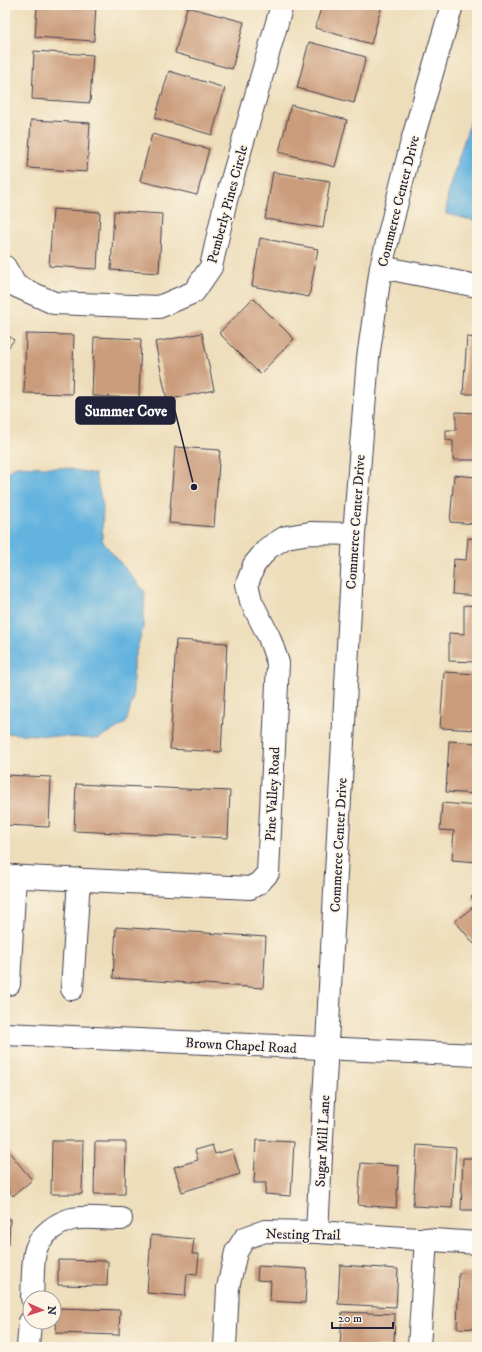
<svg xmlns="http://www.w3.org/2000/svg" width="482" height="1352" viewBox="0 0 482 1352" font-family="'IM FELL DW Pica',serif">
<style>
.water{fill:#64b3df;stroke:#436a8d}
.building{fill:#cb9c7b}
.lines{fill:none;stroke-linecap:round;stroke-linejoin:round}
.minor-casing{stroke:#403e4e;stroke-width:24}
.minor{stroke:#fff;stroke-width:22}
.labels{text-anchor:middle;stroke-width:3.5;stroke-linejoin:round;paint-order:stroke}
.street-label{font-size:14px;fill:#22223b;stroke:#fcf5e5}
.leader{fill:none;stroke:#22223b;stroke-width:1.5}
.callout-dot{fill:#22223b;stroke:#fcf5e5;stroke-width:1.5}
.callout{fill:#22223b;stroke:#22223b;stroke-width:1.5}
.callout-label{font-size:15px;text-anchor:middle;font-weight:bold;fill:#fff}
</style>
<rect width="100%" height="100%" fill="#fcf5e5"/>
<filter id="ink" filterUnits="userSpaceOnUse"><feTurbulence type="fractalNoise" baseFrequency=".025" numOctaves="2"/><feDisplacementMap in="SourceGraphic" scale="8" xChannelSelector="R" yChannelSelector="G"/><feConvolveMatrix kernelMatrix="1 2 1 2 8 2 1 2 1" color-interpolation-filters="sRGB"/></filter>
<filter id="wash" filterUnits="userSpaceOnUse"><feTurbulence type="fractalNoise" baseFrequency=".012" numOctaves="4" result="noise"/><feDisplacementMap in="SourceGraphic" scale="16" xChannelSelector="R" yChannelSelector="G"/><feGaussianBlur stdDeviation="0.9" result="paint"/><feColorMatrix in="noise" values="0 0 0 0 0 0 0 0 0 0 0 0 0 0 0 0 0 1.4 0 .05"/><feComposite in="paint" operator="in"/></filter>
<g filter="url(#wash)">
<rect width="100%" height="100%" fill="#edddba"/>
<path class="water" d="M 477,101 L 477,221 L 446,214 L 448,191 Z
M 16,466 L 65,468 L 95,474 L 103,506 L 102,541 L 145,592 L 143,628 L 133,662 L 133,698 L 126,723 L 98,739 L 5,733 L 5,474 Z"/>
<g id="blocks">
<path class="building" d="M 37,5 L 96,5 L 94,41 L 35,37 Z
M 322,5 L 382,5 L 371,44 L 315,28 Z
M 187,7 L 244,22 L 232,69 L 175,53 Z
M 309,42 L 366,57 L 354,103 L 297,88 Z
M 34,51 L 93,55 L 90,103 L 32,99 Z
M 169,71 L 225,88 L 212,135 L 155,118 Z
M 291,105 L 347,120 L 335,167 L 279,152 Z
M 31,120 L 90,123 L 87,172 L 28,168 Z
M 152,134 L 209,149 L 197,195 L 140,181 Z
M 273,172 L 330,181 L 323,228 L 265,219 Z
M 53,209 L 100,212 L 97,269 L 49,266 Z
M 114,211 L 162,214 L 159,273 L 111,270 Z
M 260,238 L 318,249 L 309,297 L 252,286 Z
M 253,298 L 294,339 L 260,374 L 219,333 Z
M 5,333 L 14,340 L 5,352 Z
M 202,333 L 214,390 L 167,400 L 155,342 Z
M 26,334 L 74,335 L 72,394 L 24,393 Z
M 94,337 L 141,339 L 139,398 L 92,396 Z
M 467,337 L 477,338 L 477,394 L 463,394 Z
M 456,412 L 477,413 L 477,460 L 453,460 L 453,441 L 446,440 L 446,430 L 456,430 Z
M 175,447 L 220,450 L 214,527 L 169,523 Z
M 454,475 L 477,477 L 477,524 L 450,522 Z
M 468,538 L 477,539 L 477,596 L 452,594 L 454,559 L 466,560 Z
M 464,605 L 477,606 L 477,662 L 449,661 L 449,633 L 464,634 Z
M 176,640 L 227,643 L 221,752 L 170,749 Z
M 444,672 L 477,674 L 477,730 L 440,728 Z
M 449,741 L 477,743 L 475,772 L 477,772 L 477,794 L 446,792 Z
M 5,775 L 51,777 L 49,827 L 5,825 Z
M 76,784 L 230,791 L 228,838 L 74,831 Z
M 442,803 L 477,806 L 477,862 L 452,860 L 454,831 L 440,830 Z
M 477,892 L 477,942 L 474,944 L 455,921 L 477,904 L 471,897 Z
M 116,927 L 266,937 L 263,988 L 113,978 Z
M 256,1140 L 294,1142 L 291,1196 L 265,1194 L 266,1183 L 254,1183 Z
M 52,1141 L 83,1141 L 82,1194 L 51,1194 Z
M 95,1142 L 126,1142 L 125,1194 L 94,1194 Z
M 212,1145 L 215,1154 L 232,1149 L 240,1174 L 182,1192 L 174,1167 L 198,1160 L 195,1150 Z
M 417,1145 L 456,1148 L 452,1208 L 413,1206 Z
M 5,1147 L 32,1180 L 13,1196 L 5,1186 Z
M 463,1158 L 477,1158 L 477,1201 L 475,1201 L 475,1210 L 461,1210 Z
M 361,1163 L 399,1166 L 396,1208 L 358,1205 Z
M 5,1219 L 10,1219 L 9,1244 L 5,1244 Z
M 151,1235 L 194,1239 L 192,1254 L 199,1254 L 197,1275 L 187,1274 L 185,1296 L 147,1293 Z
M 58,1260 L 108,1261 L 107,1286 L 58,1285 Z
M 5,1263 L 7,1263 L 7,1289 L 5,1289 Z
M 340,1265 L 398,1269 L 396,1307 L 338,1304 Z
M 258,1266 L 307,1269 L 305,1303 L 270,1301 L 271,1281 L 257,1280 Z
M 459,1273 L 477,1274 L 477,1329 L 457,1328 Z
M 57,1308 L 120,1310 L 119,1335 L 56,1333 Z
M 342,1312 L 395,1314 L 394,1347 L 340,1347 Z"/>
</g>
</g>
<g filter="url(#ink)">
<use href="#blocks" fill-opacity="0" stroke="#403e4e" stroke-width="1"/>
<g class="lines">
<g class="minor-casing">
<path id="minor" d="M 5,267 L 16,286 L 54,303 L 159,307 L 194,292 L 211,267 L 225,204 L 282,5
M 381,267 L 477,286
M 5,876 L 250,888 L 259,883 L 268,873 L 278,663 L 269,637 L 251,601 L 247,584 L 254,565 L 268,548 L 286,537 L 310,533 L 354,534
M 9,984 L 15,876
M 72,989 L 79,879
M 5,1034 L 477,1055
M 317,1232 L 354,534 L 368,358 L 381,267 L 412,141 L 452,5
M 32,1298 C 33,1286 32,1259 36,1249 C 41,1234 57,1223 72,1219 C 83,1216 109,1219 121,1219
M 28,1347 L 30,1322
M 225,1347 L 228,1288 L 236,1252 L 245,1238 L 265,1231 L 317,1232 L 477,1243
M 419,1347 L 426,1239"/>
</g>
<use href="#minor" class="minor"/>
</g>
</g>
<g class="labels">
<g class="street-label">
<text transform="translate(398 201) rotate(-76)" y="5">Commerce Center Drive</text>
<text transform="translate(227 204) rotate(-75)" y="5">Pemberly Pines Circle</text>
<text transform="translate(355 522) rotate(-86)" y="5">Commerce Center Drive</text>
<text transform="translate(272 794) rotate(-87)" y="5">Pine Valley Road</text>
<text transform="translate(338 845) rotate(-87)" y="5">Commerce Center Drive</text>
<text transform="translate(241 1045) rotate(3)" y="5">Brown Chapel Road</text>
<text transform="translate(322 1141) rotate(-87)" y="5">Sugar Mill Lane</text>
<text transform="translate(303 1234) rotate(1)" y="5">Nesting Trail</text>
</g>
</g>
<path class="leader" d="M194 487L175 411"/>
<circle class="callout-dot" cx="194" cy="487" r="4"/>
<rect class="callout" x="76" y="397" width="99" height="27" rx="4"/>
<g class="callout-label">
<text x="126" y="416">Summer Cove</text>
</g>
<rect width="482" height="1352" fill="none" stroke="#fcf5e5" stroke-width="20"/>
<g transform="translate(42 1310) rotate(93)"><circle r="19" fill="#fcf5e5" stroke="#a5a1a1"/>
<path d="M0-3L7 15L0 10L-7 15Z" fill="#d1495b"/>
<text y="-6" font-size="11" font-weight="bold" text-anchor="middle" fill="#22223b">N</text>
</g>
<path d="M332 1322v6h61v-6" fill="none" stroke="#22223b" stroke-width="2"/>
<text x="338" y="1322" font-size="12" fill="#22223b" stroke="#fcf5e5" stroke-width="3" paint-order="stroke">20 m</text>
</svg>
